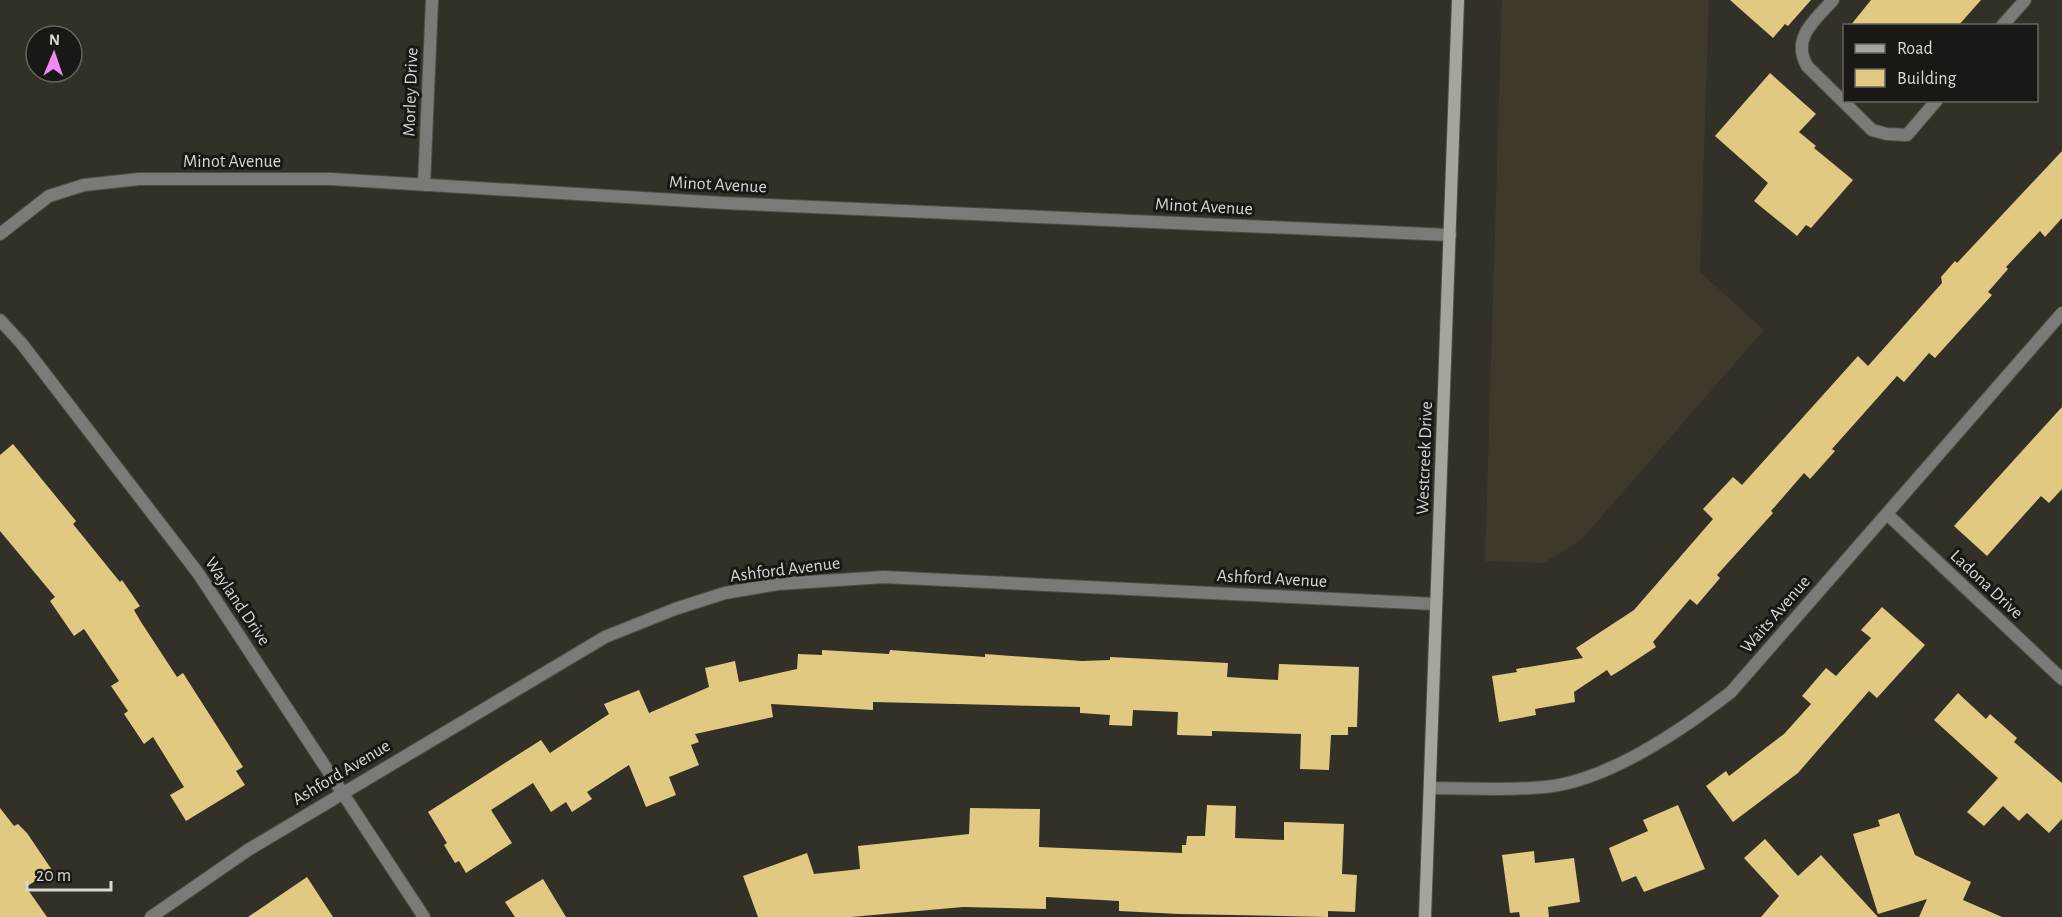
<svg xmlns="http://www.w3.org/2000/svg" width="2062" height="917" viewBox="0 0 2062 917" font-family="'Alegreya Sans',sans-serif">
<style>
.built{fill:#3e392b}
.building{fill:#e1c982}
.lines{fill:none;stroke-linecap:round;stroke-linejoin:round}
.street-casing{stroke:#514e46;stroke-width:14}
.secondary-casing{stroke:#514e46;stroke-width:14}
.street{stroke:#7c7a76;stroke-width:12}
.secondary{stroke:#a7a49d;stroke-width:12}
.labels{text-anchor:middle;stroke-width:6;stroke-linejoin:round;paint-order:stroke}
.street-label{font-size:18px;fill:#d8d7d1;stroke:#191814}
</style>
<rect width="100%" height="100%" fill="#333027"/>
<path class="built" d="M 1502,0 L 1709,0 L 1700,272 L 1764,330 L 1581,540 L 1544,563 L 1485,561 Z"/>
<path class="building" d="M 1730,0 L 1811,0 L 1788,26 L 1785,24 L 1773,38 Z
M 1871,0 L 1981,0 L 1958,26 L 1850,26 Z
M 1770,73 L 1816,114 L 1799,132 L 1816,146 L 1814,148 L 1853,180 L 1811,228 L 1806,225 L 1797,236 L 1754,201 L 1768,183 L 1715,136 Z
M 2062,151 L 2062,218 L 2045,237 L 2040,231 L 2006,267 L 2008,269 L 1988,292 L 1992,295 L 1935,358 L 1929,353 L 1904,382 L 1897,376 L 1832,449 L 1835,451 L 1810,479 L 1804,473 L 1771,511 L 1773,513 L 1717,575 L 1720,578 L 1697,605 L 1690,599 L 1653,642 L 1656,647 L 1621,670 L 1611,676 L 1607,670 L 1574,692 L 1575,702 L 1535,709 L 1536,715 L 1499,722 L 1492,676 L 1517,672 L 1516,669 L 1583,658 L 1576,648 L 1634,610 L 1713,519 L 1703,509 L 1733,477 L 1742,485 L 1858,356 L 1868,366 L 1942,283 L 1941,277 L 1955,261 L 1957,263 Z
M 2062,407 L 2062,489 L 2049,503 L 2041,496 L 1987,556 L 1954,526 Z
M 13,444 L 76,521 L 73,524 L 120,582 L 122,580 L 140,606 L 134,610 L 141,622 L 177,677 L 183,673 L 243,767 L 236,771 L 245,785 L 186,821 L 170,795 L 184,787 L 153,737 L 144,744 L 124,714 L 128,711 L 111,686 L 119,681 L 84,629 L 74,636 L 50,601 L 55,597 L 0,531 L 0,455 Z
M 1882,607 L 1925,645 L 1877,698 L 1869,691 L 1798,773 L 1733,822 L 1706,786 L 1726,771 L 1729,776 L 1784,734 L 1811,704 L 1802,696 L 1826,668 L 1836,676 L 1871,638 L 1861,630 Z
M 822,650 L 889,654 L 890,650 L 985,657 L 985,654 L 1082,661 L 1110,660 L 1110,657 L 1228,663 L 1227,677 L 1278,680 L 1279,664 L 1359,667 L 1357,727 L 1348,727 L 1348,735 L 1331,735 L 1329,770 L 1300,769 L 1301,734 L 1212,731 L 1212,736 L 1177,735 L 1178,712 L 1133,710 L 1132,726 L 1109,725 L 1110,715 L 1080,713 L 1080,707 L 873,702 L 873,710 L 771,704 L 773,717 L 695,734 L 699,742 L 691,745 L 699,765 L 669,777 L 676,795 L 646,807 L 629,765 L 587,792 L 592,799 L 572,812 L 566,802 L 551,812 L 533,783 L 491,810 L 512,843 L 466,873 L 459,861 L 455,863 L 444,845 L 447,843 L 428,812 L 541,740 L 550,753 L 609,714 L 604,704 L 639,690 L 649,713 L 709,687 L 705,668 L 735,661 L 739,682 L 797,669 L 798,654 L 822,655 Z
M 1958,693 L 1986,719 L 1990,714 L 2017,738 L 2014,742 L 2062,783 L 2062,819 L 2049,833 L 2027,813 L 2019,821 L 2003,806 L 1984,826 L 1967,812 L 1998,778 L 1934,720 Z
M 1207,805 L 1236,806 L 1235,838 L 1284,840 L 1284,822 L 1344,824 L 1342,874 L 1357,875 L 1355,912 L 1328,911 L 1328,917 L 1179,914 L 1119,911 L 1119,901 L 1046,897 L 1046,909 L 963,907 L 851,917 L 758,917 L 743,876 L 807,853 L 814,874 L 860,869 L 858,846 L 969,834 L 970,808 L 1040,809 L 1039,847 L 1182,853 L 1182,845 L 1186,845 L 1187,836 L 1205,836 Z
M 1678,805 L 1705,869 L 1644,892 L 1636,876 L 1622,882 L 1609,848 L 1648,831 L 1643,820 Z
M 0,808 L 14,826 L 18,824 L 27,833 L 52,870 L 26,887 L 47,917 L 0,917 Z
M 1899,813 L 1915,855 L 1971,882 L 1963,900 L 2002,917 L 1919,917 L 1927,899 L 1878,914 L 1853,834 L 1880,826 L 1878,820 Z
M 1765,839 L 1798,876 L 1821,855 L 1878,917 L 1761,917 L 1779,896 L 1744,858 Z
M 1534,851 L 1535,863 L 1574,858 L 1580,902 L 1548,907 L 1549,917 L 1520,917 L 1519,912 L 1510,913 L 1502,855 Z
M 307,877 L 333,917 L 248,917 Z
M 543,879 L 566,917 L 515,917 L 505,902 Z"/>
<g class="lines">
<g class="street-casing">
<path id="street" d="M 1833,0 C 1815,20 1791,38 1807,66 L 1872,130 L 1887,134 L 1907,135 L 1937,100
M 2002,26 L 2025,0
M 424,185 L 432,0
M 0,234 L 49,196 L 84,185 L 139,179 L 331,179 L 724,203 L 1450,235
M 0,320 L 22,344 L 198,573 L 424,917
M 1887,514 L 2062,679
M 1430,788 C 1467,788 1507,791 1545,787 C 1607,781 1682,730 1731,692 L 2062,313
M 151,917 L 248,850 L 605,637 L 675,609 L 725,593 L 778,584 L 884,577 L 1436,604"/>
</g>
<g class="secondary-casing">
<path id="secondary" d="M 1425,917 L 1458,0"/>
</g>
<use href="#street" class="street"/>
<use href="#secondary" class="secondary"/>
</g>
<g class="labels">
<g class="street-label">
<text transform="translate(410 92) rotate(-88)" y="6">Morley Drive</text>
<text x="232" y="167">Minot Avenue</text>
<text transform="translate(718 184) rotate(3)" y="6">Minot Avenue</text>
<text transform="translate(1204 206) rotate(3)" y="6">Minot Avenue</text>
<text transform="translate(1424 458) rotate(-88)" y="6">Westcreek Drive</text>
<text transform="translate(785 569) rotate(-7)" y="6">Ashford Avenue</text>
<text transform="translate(1272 578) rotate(3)" y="6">Ashford Avenue</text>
<text transform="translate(1987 584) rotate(43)" y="6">Ladona Drive</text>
<text transform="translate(238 601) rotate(56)" y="6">Wayland Drive</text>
<text transform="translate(1775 614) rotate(-49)" y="6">Waits Avenue</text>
<text transform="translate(341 772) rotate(-31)" y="6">Ashford Avenue</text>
</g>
</g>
<rect x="1843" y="24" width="195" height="78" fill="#191814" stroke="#656460" stroke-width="1.5"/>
<rect x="1855" y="44" width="30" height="9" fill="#a7a49d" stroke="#656460" stroke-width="1.5"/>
<text x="1897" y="54" font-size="18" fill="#d8d7d1">Road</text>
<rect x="1855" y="69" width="30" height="18" fill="#e1c982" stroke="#656460" stroke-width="1.5"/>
<text x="1897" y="84" font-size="18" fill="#d8d7d1">Building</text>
<g transform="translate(54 54) rotate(2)"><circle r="28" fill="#191814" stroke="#656460" stroke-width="1.5"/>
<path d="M0-4.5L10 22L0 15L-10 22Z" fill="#f28af3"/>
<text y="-9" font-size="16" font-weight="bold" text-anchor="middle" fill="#d8d7d1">N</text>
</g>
<path d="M27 881v9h84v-9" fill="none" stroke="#d8d7d1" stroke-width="3"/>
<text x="36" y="881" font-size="18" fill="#d8d7d1" stroke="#191814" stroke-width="4.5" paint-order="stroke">20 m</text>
</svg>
